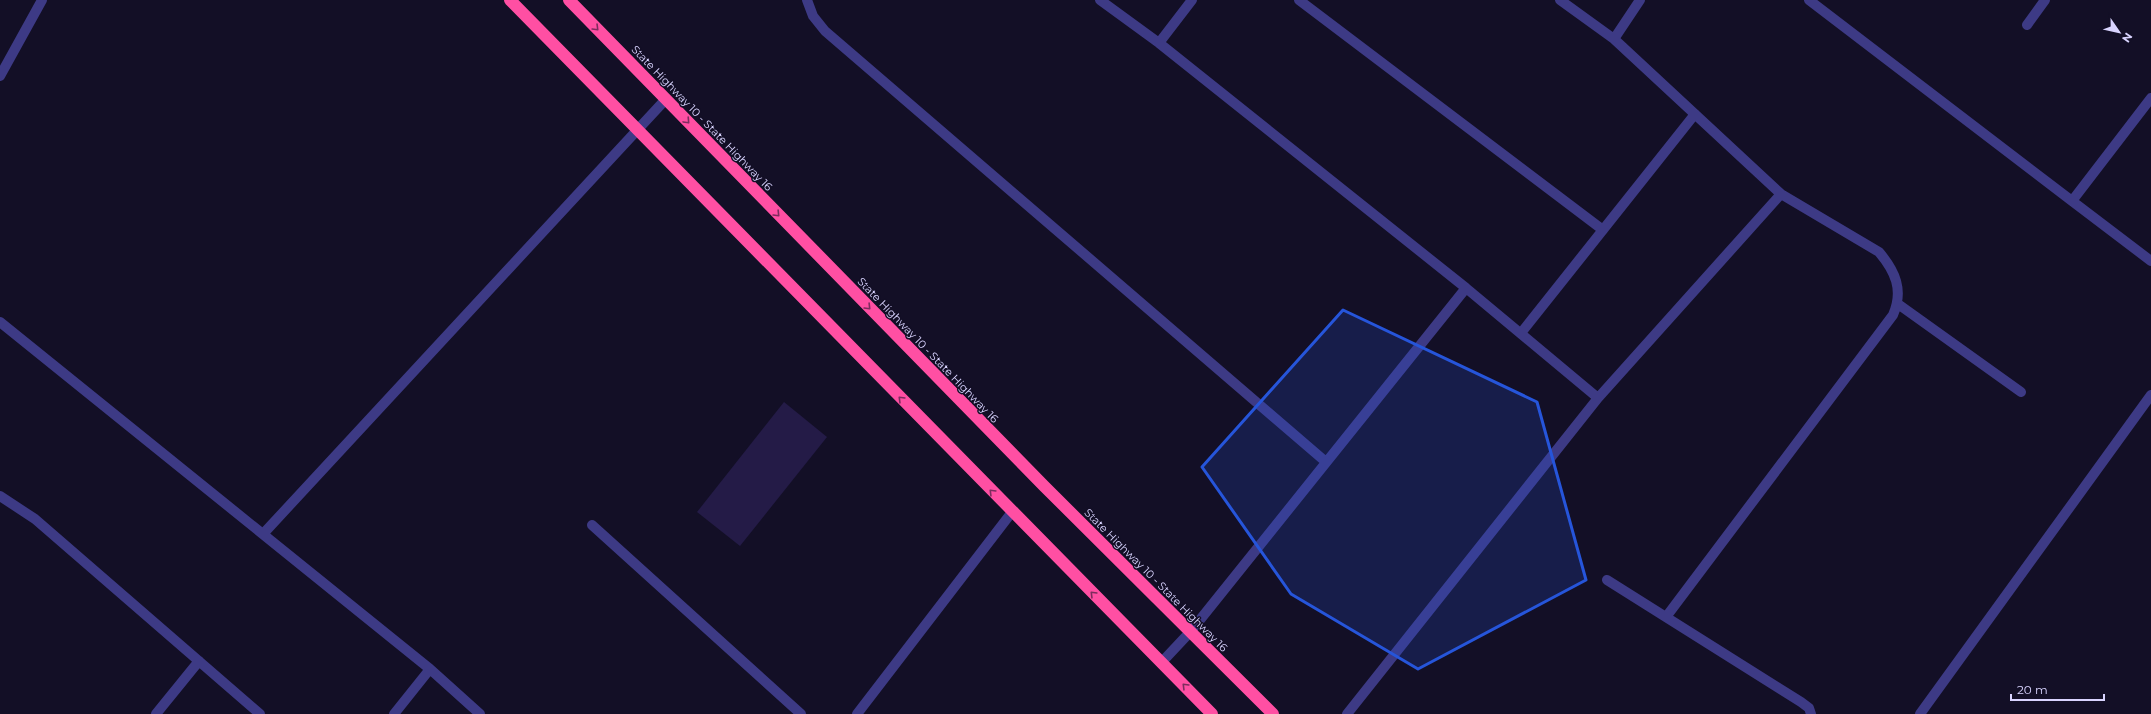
<svg xmlns="http://www.w3.org/2000/svg" width="2151" height="714" viewBox="0 0 2151 714" font-family="Montserrat,sans-serif">
<style>
.building{fill:#241b47}
.lines{fill:none;stroke-linecap:round;stroke-linejoin:round}
.minor{stroke:#3d3a85;stroke-width:10}
.highway{stroke:#ff4fa3;stroke-width:12}
.oneway{stroke:#7d2c5e}
.marked{fill:#2655da;fill-opacity:0.2;stroke:#2655da;stroke-width:3;stroke-linejoin:round}
.labels{text-anchor:middle;stroke-width:3;stroke-linejoin:round;paint-order:stroke}
.street-label{font-size:11px;fill:#d9d4ff;stroke:#130f26}
</style>
<rect width="100%" height="100%" fill="#130f26"/>
<path class="building" d="M 784,402 L 827,437 L 740,546 L 697,512 Z"/>
<g class="lines">
<path class="minor" d="M 807,0 L 813,16 L 825,31 L 1326,462
M 1100,0 L 1159,43
M 1299,0 L 1603,230
M 1560,0 L 1614,39
M 1809,0 L 2072,201 L 2151,98
M 2027,25 L 2045,0
M 0,76 L 42,0
M 2072,201 L 2151,261
M 1466,288 L 1598,398 L 1781,194 L 1614,39 L 1640,0
M 1898,304 L 2021,392
M 0,322 L 430,669
M 1521,333 L 1695,114
M 0,496 L 35,519 L 260,714
M 592,525 L 801,714
M 263,534 L 666,99
M 1607,580 L 1801,702 L 1809,708 L 1811,714
M 1666,617 L 1893,315 C 1904,290 1895,271 1879,252 L 1781,194
M 1161,663 L 1191,631 L 1466,288 L 1159,43 L 1192,0
M 156,714 L 199,661
M 394,714 L 430,669 L 480,714
M 857,714 L 1012,512
M 1347,714 L 1598,398
M 1920,714 L 2151,395"/>
<path class="highway" d="M 510,0 L 1212,714
M 569,0 L 1044,486 L 1273,714"/>
</g>
<defs><path id="oneway-chevron" d="M-2-3.5L2.5 0L-2 3.5" fill="none" stroke-width="1.6" stroke-linecap="round" stroke-linejoin="round"/></defs>
<g class="oneway">
<use href="#oneway-chevron" transform="translate(596 28) rotate(45)"/>
<use href="#oneway-chevron" transform="translate(687 121) rotate(47)"/>
<use href="#oneway-chevron" transform="translate(777 214) rotate(46)"/>
<use href="#oneway-chevron" transform="translate(868 307) rotate(46)"/>
<use href="#oneway-chevron" transform="translate(901 399) rotate(-135)"/>
<use href="#oneway-chevron" transform="translate(992 492) rotate(-135)"/>
<use href="#oneway-chevron" transform="translate(1093 594) rotate(-135)"/>
<use href="#oneway-chevron" transform="translate(1185 686) rotate(-135)"/>
</g>
<path class="marked" d="M 1343,310 L 1537,402 L 1586,580 L 1418,669 L 1291,594 L 1202,467 Z"/>
<g class="labels">
<g class="street-label">
<text transform="translate(702 118) rotate(46)" y="4">State Highway 10 - State Highway 16</text>
<text transform="translate(928 350) rotate(46)" y="4">State Highway 10 - State Highway 16</text>
<text transform="translate(1156 580) rotate(45)" y="4">State Highway 10 - State Highway 16</text>
</g>
</g>
<g transform="translate(2119 32) rotate(124)" stroke="#130f26" stroke-width="3" paint-order="stroke">
<path d="M0-3L7 15L0 10L-7 15Z" fill="#d9d4ff"/>
<text y="-6" font-size="11" font-weight="bold" text-anchor="middle" fill="#d9d4ff">N</text>
</g>
<path d="M2011 694v6h93v-6" fill="none" stroke="#d9d4ff" stroke-width="2"/>
<text x="2017" y="694" font-size="12" fill="#d9d4ff" stroke="#130f26" stroke-width="3" paint-order="stroke">20 m</text>
</svg>
